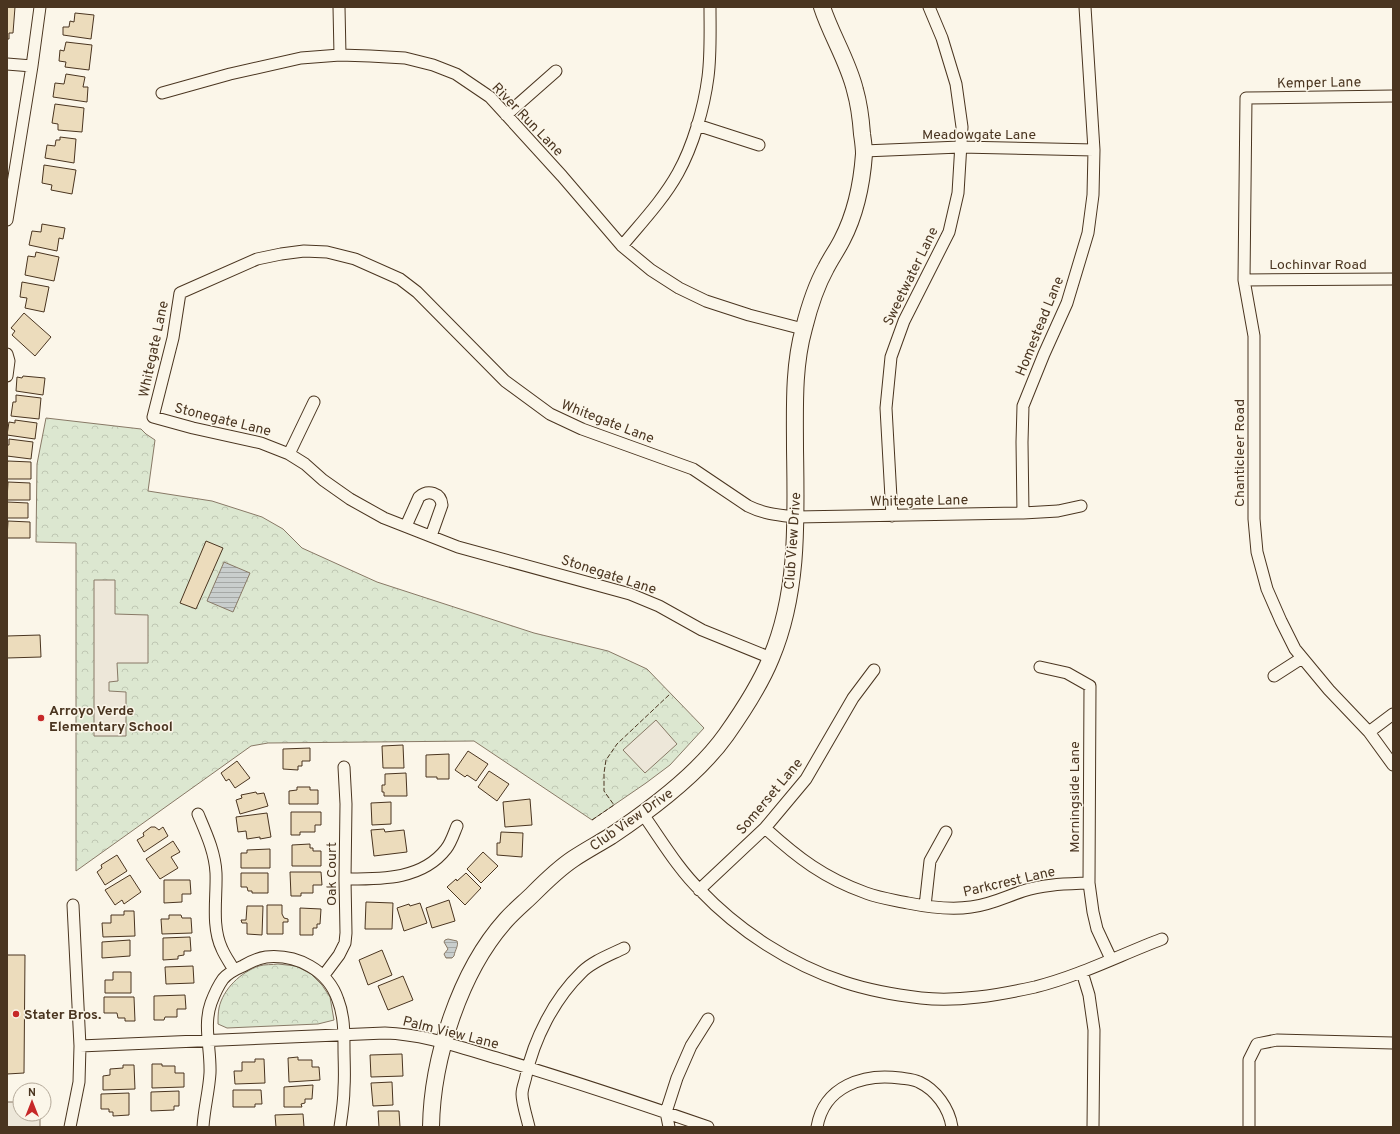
<svg xmlns="http://www.w3.org/2000/svg" width="1400" height="1134" viewBox="0 0 1400 1134" font-family="Overpass,sans-serif">
<style>
.park{fill:url(#park-crowns);stroke:#887966}
.parking{fill:#ede7d9;stroke:#887966}
.water{fill:url(#water-rules);stroke:#887966}
.building{fill:#ecdcbc;stroke:#4a3520}
.lines{fill:none;stroke-linecap:round;stroke-linejoin:round}
.street-casing{stroke:#4a3520;stroke-width:13}
.secondary-casing{stroke:#4a3520;stroke-width:18}
.street{stroke:#fbf6e9;stroke-width:11}
.secondary{stroke:#fbf6e9;stroke-width:16}
.fence{stroke:#4a3520;stroke-width:1;stroke-dasharray:5 2;stroke-linecap:butt}
.poi-dot{fill:#c62828;stroke:#fbf6e9;stroke-width:1.5}
.labels{text-anchor:middle;stroke-width:3;stroke-linejoin:round;paint-order:stroke}
.street-label{font-size:14px;fill:#4a3520;stroke:#fbf6e9}
.poi-label{font-size:14px;font-weight:bold;fill:#4a3520;stroke:#fbf6e9;text-anchor:start}
</style>
<defs>
<pattern id="park-crowns" width="20" height="18" patternUnits="userSpaceOnUse"><rect width="20" height="18" fill="#dce7d0"/><path d="M2 6a3 3 0 1 1 6 0M12 15a3 3 0 1 1 6 0" fill="none" stroke="#bec7b2"/></pattern>
<pattern id="water-rules" width="6" height="5" patternUnits="userSpaceOnUse"><rect width="6" height="5" fill="#c9cecd"/><path d="M0 2.5h6" fill="none" stroke="#a5a8a6"/></pattern>
</defs>
<rect width="100%" height="100%" fill="#fbf6e9"/>
<path class="park" d="M 46,418 L 141,429 L 146,434 L 155,440 L 148,491 L 212,501 L 262,517 L 283,529 L 302,548 L 377,582 L 534,633 L 608,651 L 647,669 L 704,728 L 670,765 L 646,783 L 592,820 L 474,741 L 268,743 L 251,746 L 76,871 L 76,543 L 36,542 L 37,464 Z
M 278,964 L 296,966 L 311,974 L 322,985 L 330,997 L 334,1020 L 318,1024 L 227,1028 L 218,1024 C 218,1019 218,1013 219,1008 C 223,989 241,972 259,966 C 265,964 272,965 278,964 Z"/>
<path class="parking" d="M 94,580 L 115,580 L 115,614 L 148,615 L 148,663 L 117,663 L 118,681 L 109,682 L 109,691 L 126,692 L 126,736 L 94,736 Z
M 656,720 L 677,744 L 645,773 L 623,750 Z
M 7,1102 L 20,1102 L 20,1114 L 40,1114 L 40,1127 L 7,1127 Z"/>
<path class="water" d="M 224,562 L 250,573 L 233,612 L 207,601 Z
M 448,939 L 457,941 C 459,945 455,950 454,956 L 452,958 L 446,958 L 444,954 L 448,949 L 444,942 L 445,940 Z"/>
<path class="building" d="M 7,7 L 15,7 L 13,33 L 9,33 L 9,39 L 7,39 Z
M 75,13 L 94,15 L 91,39 L 63,35 L 63,27 L 69,27 L 70,21 L 74,22 Z
M 66,42 L 92,45 L 89,70 L 65,67 L 66,62 L 59,61 L 60,50 L 64,51 Z
M 66,74 L 85,77 L 83,87 L 88,87 L 87,102 L 53,97 L 55,83 L 64,84 Z
M 55,104 L 84,108 L 82,132 L 58,130 L 58,124 L 52,123 Z
M 60,137 L 76,139 L 74,163 L 45,158 L 47,145 L 55,146 L 56,140 L 60,140 Z
M 44,165 L 76,170 L 72,194 L 51,190 L 52,185 L 42,183 Z
M 42,224 L 65,228 L 63,239 L 59,238 L 57,251 L 29,245 L 32,231 L 41,232 Z
M 36,252 L 59,257 L 54,281 L 25,275 L 28,256 L 35,257 Z
M 22,282 L 49,287 L 44,312 L 25,308 L 27,298 L 20,297 Z
M 24,313 L 51,337 L 35,356 L 12,335 L 15,331 L 11,328 Z
M 23,376 L 45,378 L 43,395 L 16,391 L 17,377 L 22,378 Z
M 16,395 L 41,398 L 39,419 L 11,416 L 13,402 L 16,402 Z
M 15,420 L 37,423 L 35,439 L 7,435 L 9,422 L 15,423 Z
M 9,439 L 33,442 L 31,459 L 7,456 L 7,445 L 9,445 Z
M 8,461 L 31,462 L 31,479 L 7,479 L 7,464 Z
M 8,482 L 30,483 L 30,500 L 7,500 Z
M 7,502 L 28,503 L 28,518 L 7,518 Z
M 8,521 L 30,522 L 30,538 L 7,538 Z
M 206,541 L 223,548 L 196,609 L 180,603 Z
M 40,635 L 41,657 L 7,658 L 7,636 Z
M 403,745 L 404,768 L 383,768 L 382,746 Z
M 310,748 L 310,761 L 302,761 L 302,766 L 298,766 L 298,770 L 283,769 L 283,749 Z
M 468,751 L 488,764 L 476,781 L 467,775 L 465,777 L 455,770 Z
M 449,754 L 449,779 L 437,779 L 437,777 L 426,777 L 426,755 Z
M 237,761 L 250,778 L 235,788 L 229,779 L 226,781 L 221,773 Z
M 489,771 L 509,784 L 497,801 L 478,787 Z
M 406,773 L 407,796 L 384,796 L 384,792 L 382,792 L 382,785 L 385,785 L 385,774 Z
M 297,787 L 310,787 L 310,790 L 318,790 L 318,804 L 289,804 L 289,791 L 297,790 Z
M 256,792 L 257,794 L 264,793 L 268,806 L 240,814 L 236,800 L 242,798 L 241,795 Z
M 530,799 L 532,825 L 505,827 L 503,802 Z
M 391,802 L 391,824 L 372,825 L 371,803 Z
M 291,812 L 321,812 L 321,825 L 315,825 L 315,832 L 300,832 L 300,835 L 291,835 Z
M 267,813 L 271,837 L 260,839 L 260,837 L 247,839 L 246,831 L 238,832 L 236,817 Z
M 151,827 L 155,827 L 159,830 L 163,827 L 168,836 L 144,852 L 137,840 L 144,836 L 143,833 Z
M 384,829 L 385,832 L 404,830 L 407,852 L 374,856 L 371,830 Z
M 501,832 L 523,833 L 522,857 L 497,855 L 497,843 L 500,843 Z
M 173,841 L 180,852 L 171,857 L 178,868 L 160,879 L 146,859 Z
M 310,844 L 310,848 L 313,848 L 313,851 L 321,851 L 321,866 L 292,866 L 292,845 Z
M 270,849 L 270,868 L 241,868 L 241,853 L 247,853 L 247,850 Z
M 483,852 L 498,866 L 481,883 L 467,869 Z
M 117,855 L 127,871 L 105,885 L 97,872 L 102,868 L 101,865 Z
M 290,872 L 321,872 L 322,885 L 313,885 L 313,893 L 301,893 L 301,896 L 291,896 Z
M 241,873 L 268,873 L 268,893 L 252,893 L 252,891 L 248,891 L 247,887 L 241,887 Z
M 466,873 L 481,888 L 465,905 L 447,887 L 456,879 L 457,881 Z
M 130,875 L 141,892 L 124,904 L 122,900 L 115,905 L 105,890 Z
M 164,880 L 190,880 L 191,894 L 182,894 L 182,902 L 164,903 Z
M 449,900 L 455,921 L 432,928 L 426,908 Z
M 366,902 L 393,903 L 392,929 L 365,929 Z
M 420,903 L 427,923 L 404,931 L 397,908 L 409,904 L 410,906 Z
M 267,905 L 282,905 L 282,914 L 284,918 L 288,919 L 288,922 L 283,922 L 283,934 L 267,934 Z
M 247,906 L 263,906 L 262,935 L 247,934 L 247,923 L 242,923 L 241,920 L 246,920 Z
M 300,908 L 321,909 L 320,924 L 317,924 L 317,928 L 313,928 L 313,935 L 300,935 Z
M 124,911 L 134,911 L 135,936 L 103,937 L 102,923 L 111,923 L 111,915 L 124,915 Z
M 169,915 L 181,915 L 182,918 L 191,918 L 192,933 L 162,934 L 161,919 L 169,919 Z
M 190,937 L 191,951 L 184,951 L 184,955 L 178,956 L 178,959 L 163,960 L 163,938 Z
M 130,940 L 130,956 L 102,958 L 102,942 Z
M 382,950 L 392,975 L 368,985 L 359,960 Z
M 7,955 L 25,955 L 24,1073 L 7,1074 Z
M 193,966 L 194,983 L 166,984 L 165,967 Z
M 113,972 L 131,972 L 131,993 L 105,993 L 105,980 L 113,980 Z
M 403,976 L 413,1000 L 388,1010 L 378,986 Z
M 185,995 L 186,1009 L 177,1009 L 177,1017 L 165,1017 L 164,1020 L 154,1020 L 154,996 Z
M 104,997 L 134,997 L 135,1021 L 125,1021 L 125,1018 L 118,1018 L 117,1013 L 104,1013 Z
M 402,1054 L 403,1076 L 371,1077 L 370,1055 Z
M 298,1057 L 298,1060 L 312,1060 L 312,1067 L 319,1067 L 320,1080 L 289,1082 L 288,1058 Z
M 255,1059 L 264,1059 L 265,1083 L 235,1084 L 234,1071 L 242,1071 L 242,1062 L 255,1062 Z
M 152,1064 L 162,1064 L 162,1066 L 175,1066 L 175,1073 L 184,1073 L 184,1087 L 152,1088 Z
M 123,1065 L 134,1065 L 135,1089 L 103,1090 L 103,1076 L 110,1075 L 110,1069 L 123,1068 Z
M 392,1082 L 393,1105 L 373,1106 L 371,1083 Z
M 313,1085 L 312,1099 L 305,1099 L 305,1103 L 301,1104 L 302,1107 L 284,1107 L 284,1087 Z
M 233,1090 L 261,1090 L 262,1104 L 255,1104 L 255,1107 L 233,1107 Z
M 179,1091 L 179,1106 L 174,1106 L 174,1110 L 151,1111 L 151,1092 Z
M 129,1093 L 129,1115 L 113,1116 L 113,1112 L 109,1112 L 109,1109 L 101,1109 L 101,1094 Z
M 378,1111 L 399,1111 L 400,1127 L 379,1127 Z
M 303,1114 L 304,1127 L 276,1127 L 275,1115 Z"/>
<g class="lines">
<g class="street-casing">
<path id="street" d="M 339,7 L 340,55
M 7,64 L 32,66
M 162,93 L 230,74 L 301,58 L 340,55 L 370,56 L 405,58 L 433,65 L 456,74 L 490,97 L 562,176 L 622,246 L 651,270 L 679,288 L 706,301 L 749,315 L 803,329
M 1393,96 L 1246,98 L 1244,280 L 1254,336 L 1254,519 L 1257,552 L 1267,589 L 1281,621 L 1295,649 L 1329,690 L 1369,732 L 1393,765
M 506,115 L 556,71
M 697,125 L 759,145
M 864,151 L 960,147 L 1094,150
M 7,220 L 32,66 L 40,7
M 622,246 C 641,223 663,200 678,173 C 693,146 704,108 708,77 C 711,54 710,30 710,7
M 1244,280 L 1393,279
M 7,354 L 9,361 L 7,376
M 289,454 L 314,402
M 1023,513 L 1022,442 L 1023,406 L 1044,354 L 1067,303 L 1088,233 L 1093,195 L 1094,150 L 1085,7
M 892,516 L 886,408 L 891,357 L 904,321 L 949,232 L 958,193 L 962,127 L 956,84 L 942,38 L 929,7
M 406,526 L 419,497 C 428,489 441,493 442,505 L 431,536
M 771,658 L 702,630 L 659,606 L 630,594 L 458,547 L 384,518 L 350,499 L 323,480 L 305,464 L 289,454 L 261,443 L 193,428 L 153,417 L 173,338 L 180,293 L 257,259 L 281,254 L 304,251 L 327,252 L 355,259 L 400,279 L 417,292 L 505,381 L 550,414 L 582,429 L 693,469 L 748,506 C 764,514 779,515 796,517 L 1023,513 L 1058,511 L 1081,506
M 1040,667 L 1067,673 L 1090,686 L 1089,883 L 1093,912 L 1097,929 L 1111,959
M 1274,676 L 1302,658
M 1369,732 L 1393,714
M 642,813 C 660,838 678,869 700,890 C 739,931 790,964 844,982 C 868,990 896,995 921,998 C 959,1002 998,995 1035,987 C 1079,976 1120,955 1162,939
M 198,814 C 206,833 215,852 216,873 C 217,897 211,926 222,949 C 225,956 230,963 234,970
M 765,828 C 798,858 824,878 866,893 C 879,898 894,900 908,903 C 928,907 950,910 971,907 C 990,905 1005,897 1023,891 C 1044,884 1067,884 1089,883
M 345,879 C 381,879 422,880 446,849 C 451,843 454,833 457,826
M 699,890 L 765,828 L 806,779 L 853,698 L 874,670
M 925,906 L 930,861 L 946,832
M 1082,972 L 1089,995 L 1094,1030 L 1093,1127
M 324,975 L 339,955 L 345,943 L 346,933 L 345,879 L 346,804 L 344,767
M 80,1046 L 385,1033 C 424,1034 462,1048 500,1059 C 570,1080 639,1103 708,1127
M 70,1127 L 79,1082 L 80,1046 L 73,905
M 203,1127 C 204,1109 209,1091 210,1073 C 211,1050 203,1025 211,1003 C 214,995 218,986 223,979 C 228,973 236,969 243,966 C 250,962 259,958 266,957 C 297,954 328,970 338,1000 C 344,1015 344,1032 344,1048 C 344,1061 345,1075 344,1088 C 344,1101 342,1114 340,1127
M 529,1127 C 527,1118 522,1103 522,1094 C 522,1088 525,1082 526,1076 C 534,1039 554,999 582,972 C 593,961 610,955 624,948
M 669,1127 L 666,1112 L 677,1078 L 691,1046 L 708,1019
M 817,1127 C 824,1086 864,1073 900,1078 C 906,1079 913,1079 919,1082 C 936,1090 949,1108 952,1127
M 1249,1127 L 1249,1060 L 1257,1044 L 1277,1040 L 1393,1043"/>
</g>
<g class="secondary-casing">
<path id="secondary" d="M 431,1127 C 432,1059 460,971 506,920 C 515,910 525,902 534,893 C 546,881 558,869 573,859 C 585,851 598,844 611,836 C 650,810 699,773 726,735 C 743,711 760,685 771,658 C 799,592 796,519 795,449 C 795,409 793,367 804,328 C 809,308 816,286 826,268 C 831,258 837,250 842,240 C 855,215 862,182 864,154 C 864,147 863,141 862,134 C 861,120 859,104 855,90 C 848,61 831,35 822,7"/>
</g>
<use href="#street" class="street"/>
<use href="#secondary" class="secondary"/>
<path class="fence" d="M 592,820 L 614,805 L 604,791 L 604,773 L 606,760 L 617,744 L 670,694"/>
</g>
<g class="poi-dot">
<circle cx="41" cy="718" r="4"/>
<circle cx="16" cy="1014" r="4"/>
</g>
<g class="labels">
<g class="street-label">
<text transform="translate(1319 82) rotate(-1)" y="5">Kemper Lane</text>
<text transform="translate(528 119) rotate(46)" y="5">River Run Lane</text>
<text x="979" y="139">Meadowgate Lane</text>
<text x="1318" y="269">Lochinvar Road</text>
<text transform="translate(910 276) rotate(-64)" y="5">Sweetwater Lane</text>
<text transform="translate(1039 326) rotate(-68)" y="5">Homestead Lane</text>
<text transform="translate(153 349) rotate(-78)" y="5">Whitegate Lane</text>
<text transform="translate(223 419) rotate(14)" y="5">Stonegate Lane</text>
<text transform="translate(608 421) rotate(21)" y="5">Whitegate Lane</text>
<text transform="translate(1239 453) rotate(-90)" y="5">Chanticleer Road</text>
<text transform="translate(919 500) rotate(-1)" y="5">Whitegate Lane</text>
<text transform="translate(792 541) rotate(-86)" y="5">Club View Drive</text>
<text transform="translate(609 574) rotate(18)" y="5">Stonegate Lane</text>
<text transform="translate(769 796) rotate(-50)" y="5">Somerset Lane</text>
<text transform="translate(1074 797) rotate(-90)" y="5">Morningside Lane</text>
<text transform="translate(631 819) rotate(-35)" y="5">Club View Drive</text>
<text transform="translate(331 874) rotate(-90)" y="5">Oak Court</text>
<text transform="translate(1009 881) rotate(-13)" y="5">Parkcrest Lane</text>
<text transform="translate(451 1032) rotate(14)" y="5">Palm View Lane</text>
</g>
<g class="poi-label">
<text x="49" y="715">Arroyo Verde<tspan x="49" dy="16">Elementary School</tspan></text>
<text x="24" y="1019">Stater Bros.</text>
</g>
</g>
<rect width="1400" height="1134" fill="none" stroke="#4a3520" stroke-width="16"/>
<g transform="translate(32 1102)"><circle r="19" fill="#fbf6e9" stroke="#b4a999"/>
<path d="M0-3L7 15L0 10L-7 15Z" fill="#c62828"/>
<text y="-6" font-size="11" font-weight="bold" text-anchor="middle" fill="#4a3520">N</text>
</g>
</svg>
